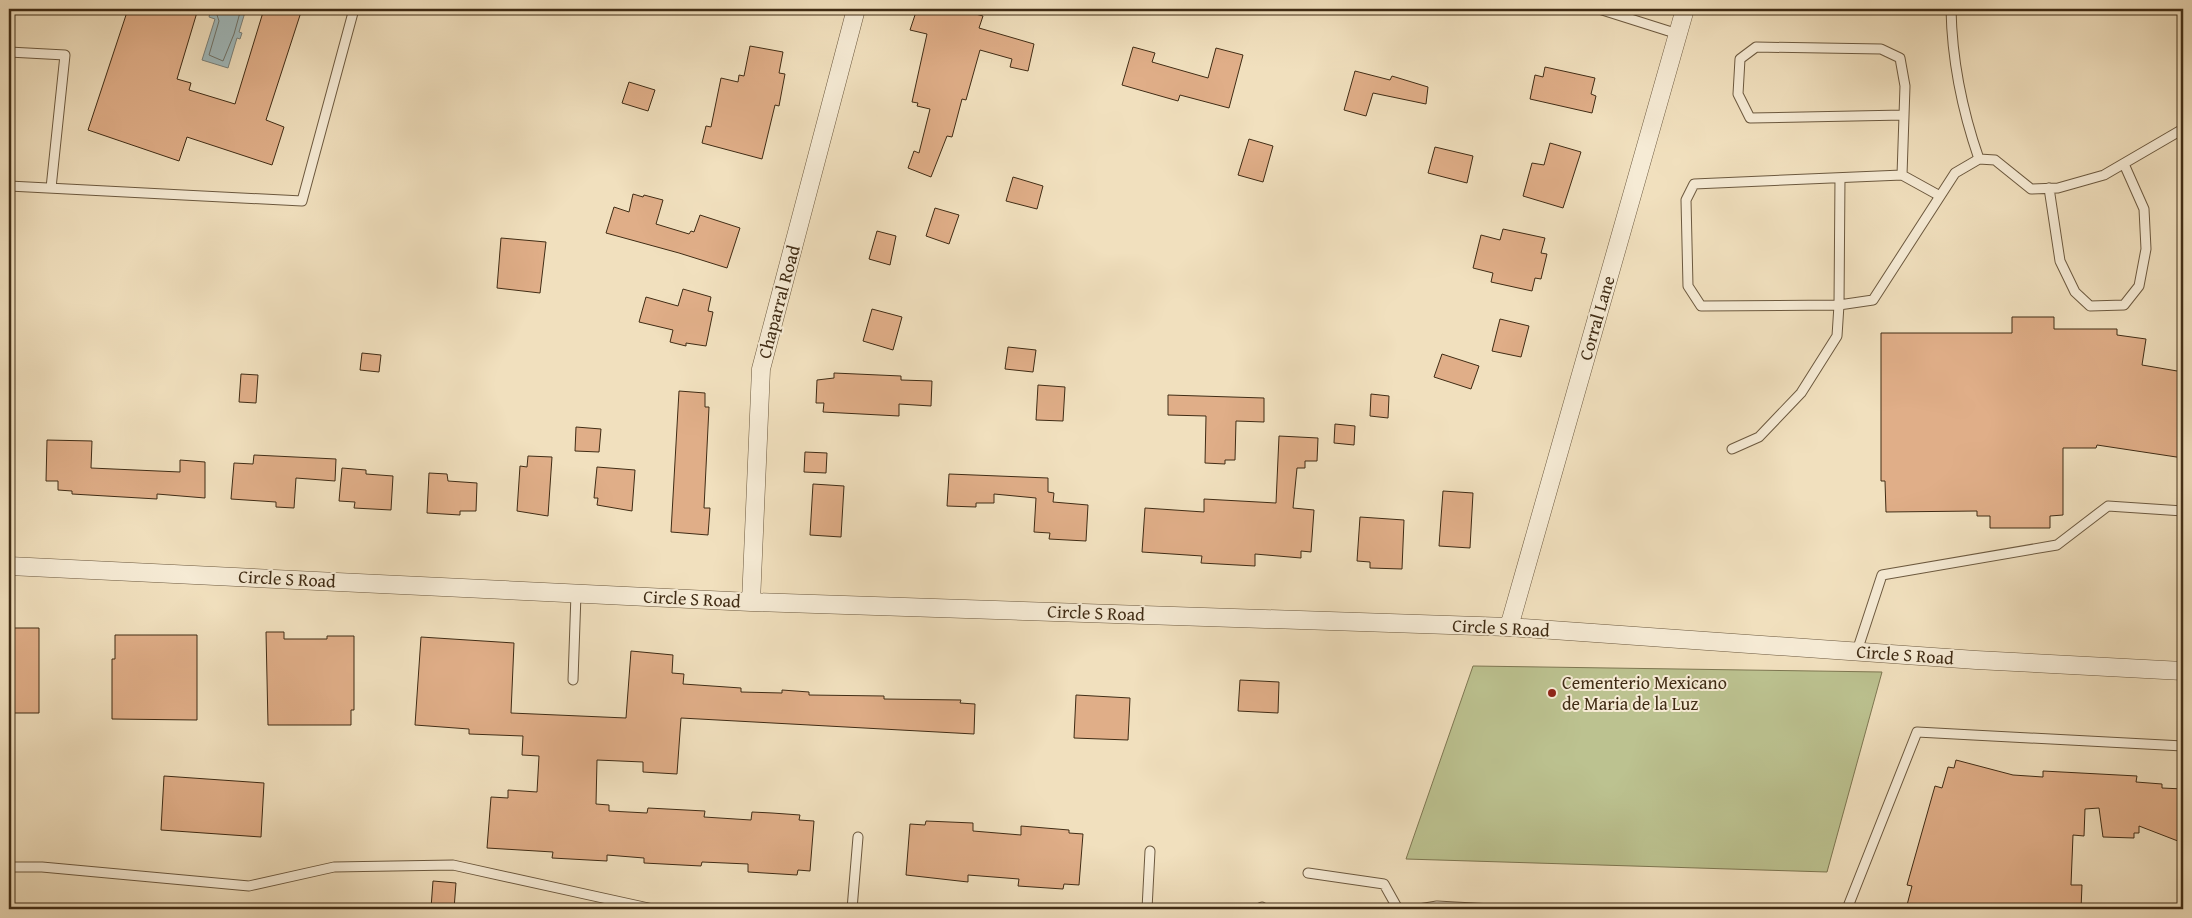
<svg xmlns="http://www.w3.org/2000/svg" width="2192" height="918" viewBox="0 0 2192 918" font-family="'Gentium Book Plus',serif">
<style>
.green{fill:#bcc290;stroke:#7e7752}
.water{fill:#a0babd;stroke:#7a817a}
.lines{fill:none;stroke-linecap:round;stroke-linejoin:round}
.shore{stroke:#707369;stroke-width:1}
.building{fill:#e0ae88;stroke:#402c15}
.lane-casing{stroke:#6c593f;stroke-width:11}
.street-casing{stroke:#6c593f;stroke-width:19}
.lane{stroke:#f6ebd5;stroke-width:9}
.street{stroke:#f6ebd5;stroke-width:18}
.poi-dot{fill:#8f2418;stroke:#f6ebd5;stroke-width:2}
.labels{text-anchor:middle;stroke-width:4;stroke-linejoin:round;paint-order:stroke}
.street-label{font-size:18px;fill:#402c15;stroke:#f6ebd5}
.poi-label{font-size:18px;fill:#402c15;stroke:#f6ebd5;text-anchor:start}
</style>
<rect width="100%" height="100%" fill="#f1e0be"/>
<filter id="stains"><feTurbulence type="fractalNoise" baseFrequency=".004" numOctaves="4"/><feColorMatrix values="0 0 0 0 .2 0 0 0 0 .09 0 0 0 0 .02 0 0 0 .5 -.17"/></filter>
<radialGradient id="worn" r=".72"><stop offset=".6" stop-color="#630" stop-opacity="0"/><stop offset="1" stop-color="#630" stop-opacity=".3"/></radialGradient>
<path class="green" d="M 1473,666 L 1882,672 L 1827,872 L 1406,859 Z"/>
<path class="water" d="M 211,9 L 246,9 L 239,32 L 242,33 L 240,39 L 237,38 L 228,68 L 202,60 L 215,19 L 209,17 Z"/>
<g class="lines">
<path class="shore" d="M 215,9 L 219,21 L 209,55 L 223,61 L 234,34 L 241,9"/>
</g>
<path class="building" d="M 128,9 L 198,9 L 177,79 L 191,83 L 189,90 L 235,104 L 264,9 L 302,9 L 266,120 L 284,127 L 272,165 L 187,137 L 179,161 L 88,130 Z
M 917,9 L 957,9 L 983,16 L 979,28 L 1034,44 L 1028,71 L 1010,67 L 1012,59 L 980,50 L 966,100 L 962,99 L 952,137 L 947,136 L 931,177 L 908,168 L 914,151 L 919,153 L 930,109 L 917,106 L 918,103 L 912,102 L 927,34 L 910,30 Z
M 750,46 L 783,52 L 779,73 L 785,74 L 779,106 L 775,105 L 762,159 L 702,143 L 706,126 L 711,127 L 721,78 L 738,82 L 739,75 L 744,76 Z
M 1133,47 L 1155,53 L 1152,62 L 1208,78 L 1216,48 L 1243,55 L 1229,108 L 1180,95 L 1178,101 L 1122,85 Z
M 1545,67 L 1595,78 L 1591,94 L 1596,96 L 1592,113 L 1530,99 L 1535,75 L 1543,77 Z
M 1355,71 L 1390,80 L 1392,76 L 1428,87 L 1426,104 L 1373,93 L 1366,116 L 1344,110 Z
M 629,82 L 655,90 L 648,111 L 622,103 Z
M 1249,139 L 1273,146 L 1263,182 L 1238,175 Z
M 1550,143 L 1581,152 L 1563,208 L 1523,196 L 1532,163 L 1544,165 Z
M 1435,147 L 1473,156 L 1467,183 L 1428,173 Z
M 1013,177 L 1043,186 L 1037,209 L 1006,201 Z
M 633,194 L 643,197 L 644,195 L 663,200 L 656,224 L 689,234 L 691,231 L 694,232 L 700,215 L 740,228 L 727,268 L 679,253 L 606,233 L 614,207 L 629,212 Z
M 935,208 L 959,215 L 949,244 L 926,236 Z
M 1503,229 L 1545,238 L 1541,253 L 1547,254 L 1541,279 L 1535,278 L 1532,291 L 1491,282 L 1493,273 L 1473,268 L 1481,235 L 1500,240 Z
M 877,231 L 896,236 L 890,265 L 869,259 Z
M 501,238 L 546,242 L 540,293 L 497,288 Z
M 683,289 L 711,297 L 708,311 L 713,312 L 706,346 L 686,343 L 686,346 L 670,342 L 673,330 L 639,322 L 646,297 L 678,306 Z
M 872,309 L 902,317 L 893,350 L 863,341 Z
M 2012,317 L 2054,317 L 2054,329 L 2117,329 L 2117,335 L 2146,339 L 2142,365 L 2183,372 L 2183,458 L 2097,445 L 2096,448 L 2063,448 L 2063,515 L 2050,516 L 2050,528 L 1990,528 L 1990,516 L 1977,516 L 1977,511 L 1886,512 L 1885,481 L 1881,481 L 1881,333 L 2012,333 Z
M 1500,319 L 1529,326 L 1521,357 L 1492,351 Z
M 1008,347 L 1036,350 L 1033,372 L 1005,369 Z
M 362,353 L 381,355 L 379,372 L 360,370 Z
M 1442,354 L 1479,366 L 1471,389 L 1434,377 Z
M 834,373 L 901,376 L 901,380 L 932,381 L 931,406 L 899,404 L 899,416 L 823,412 L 824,403 L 816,403 L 817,380 L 834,378 Z
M 241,374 L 258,375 L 256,403 L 239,402 Z
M 1038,385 L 1065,387 L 1063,421 L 1036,420 Z
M 679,391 L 705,393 L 705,407 L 709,407 L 704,508 L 710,508 L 708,535 L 671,532 Z
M 1371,394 L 1389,396 L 1388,418 L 1370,416 Z
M 1168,395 L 1264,398 L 1264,422 L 1236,421 L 1235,460 L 1225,460 L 1225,464 L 1205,463 L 1206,416 L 1168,415 Z
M 1335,424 L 1355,426 L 1354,445 L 1334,443 Z
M 576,427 L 601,429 L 599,452 L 575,451 Z
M 1279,436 L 1318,438 L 1317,461 L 1305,461 L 1305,468 L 1297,468 L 1293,508 L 1314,510 L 1311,552 L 1301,551 L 1301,558 L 1255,554 L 1255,566 L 1201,563 L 1202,556 L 1142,552 L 1145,508 L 1204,512 L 1204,499 L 1276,503 Z
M 47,440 L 92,441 L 91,468 L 180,472 L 180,460 L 205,462 L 205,498 L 157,494 L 157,499 L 72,494 L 72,491 L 58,490 L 58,481 L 46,481 Z
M 805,452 L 827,453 L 826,473 L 804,472 Z
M 254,455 L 336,459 L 335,481 L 296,478 L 294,508 L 276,507 L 276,502 L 231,499 L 234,463 L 253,464 Z
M 528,456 L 552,457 L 548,516 L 517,511 L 520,466 L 527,467 Z
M 597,467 L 635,470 L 632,511 L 597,505 L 598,498 L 594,498 Z
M 342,468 L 366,470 L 366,474 L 393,476 L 391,510 L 354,508 L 355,502 L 339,501 Z
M 429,473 L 447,474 L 448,481 L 477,483 L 476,511 L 460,511 L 460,515 L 427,513 Z
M 949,474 L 1048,478 L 1048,492 L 1054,493 L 1053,502 L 1088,505 L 1086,541 L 1049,539 L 1050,533 L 1034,532 L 1036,498 L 994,494 L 994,503 L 976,503 L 976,507 L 947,506 Z
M 813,484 L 844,486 L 841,537 L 810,535 Z
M 1443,491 L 1473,493 L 1470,548 L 1439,546 Z
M 1360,517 L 1404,520 L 1402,569 L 1370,568 L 1370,562 L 1357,561 Z
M 13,628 L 39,628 L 39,713 L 11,713 Z
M 266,632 L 284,632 L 284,639 L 327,639 L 327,636 L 354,636 L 354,710 L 351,710 L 351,725 L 268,725 Z
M 115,635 L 197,635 L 197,720 L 112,719 L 112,659 L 115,659 Z
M 421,637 L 514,643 L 511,713 L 626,718 L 631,651 L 673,655 L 672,673 L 684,674 L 683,684 L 741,688 L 741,692 L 782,693 L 782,690 L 809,692 L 809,695 L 884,696 L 884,699 L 961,700 L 960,703 L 975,704 L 974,734 L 681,718 L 677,774 L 643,772 L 643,762 L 597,760 L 596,804 L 609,805 L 609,811 L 647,813 L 648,808 L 705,811 L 704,817 L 751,820 L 752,812 L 772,813 L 800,815 L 799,820 L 814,821 L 810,871 L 798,870 L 797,875 L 748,872 L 748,864 L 702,862 L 701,866 L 644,863 L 644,858 L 607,855 L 607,861 L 552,858 L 553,852 L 487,848 L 491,797 L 508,798 L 508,790 L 537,792 L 539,756 L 522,755 L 523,736 L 469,734 L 469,729 L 415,725 Z
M 1240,680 L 1279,682 L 1278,713 L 1238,711 Z
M 1076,695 L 1130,698 L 1128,740 L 1074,738 Z
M 1956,760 L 2013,775 L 2043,777 L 2043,771 L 2137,776 L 2136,782 L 2162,784 L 2162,788 L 2183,789 L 2183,843 L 2139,826 L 2139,833 L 2134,833 L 2134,838 L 2103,837 L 2099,808 L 2085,809 L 2084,836 L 2073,835 L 2071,885 L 2082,885 L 2081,909 L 2002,907 L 2002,909 L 1910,909 L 1911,906 L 1907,905 L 1912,886 L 1907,885 L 1935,786 L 1942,788 L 1948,767 L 1954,768 Z
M 164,776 L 264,783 L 261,837 L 161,830 Z
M 926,821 L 973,823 L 973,831 L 1021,835 L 1021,826 L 1069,830 L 1069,833 L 1083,834 L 1079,885 L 1064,884 L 1063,889 L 1018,886 L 1019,879 L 968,875 L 968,882 L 906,875 L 910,824 L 925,825 Z
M 433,881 L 456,883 L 454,909 L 431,908 Z"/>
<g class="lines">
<g class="lane-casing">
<path id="lane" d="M 1599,9 L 1678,34
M 1951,9 C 1952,61 1962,110 1979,159
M 9,52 L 65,55 L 51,188
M 1902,175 L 1905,86 L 1900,58 L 1881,49 L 1756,47 L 1740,59 L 1738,94 L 1750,118 L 1904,115
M 1840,178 L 1839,305 L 1701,306 L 1688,286 L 1686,200 L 1694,184 L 1902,175 L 1940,196
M 9,186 L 302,201 L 354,9
M 2049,188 L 2060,261 L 2075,292 L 2090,306 L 2124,305 L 2139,286 L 2146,249 L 2144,209 L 2124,164
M 1732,449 L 1759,437 L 1801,393 L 1837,336 L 1839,305 L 1873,300 L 1955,173 L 1979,159 L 1995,160 L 2031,189 L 2058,188 L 2104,175 L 2183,129
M 1857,651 L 1882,575 L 2057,545 L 2108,506 L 2183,511
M 573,680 L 576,594
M 9,867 L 42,867 L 249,886 L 334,867 L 453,865 L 653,909
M 1308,873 L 1384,884 L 1398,909
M 852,909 L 858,837
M 1147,909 L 1150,851
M 1258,909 L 1262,907 L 1265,909
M 1419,909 L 1437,906 L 1492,909
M 1847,909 L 1917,732 L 2183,746"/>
</g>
<g class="street-casing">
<path id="street" d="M 9,566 L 751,602 L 1509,627 L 1976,660 L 2183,671
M 751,602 L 761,369 L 856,9
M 1509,627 L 1685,9"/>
</g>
<use href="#lane" class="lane"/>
<use href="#street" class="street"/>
</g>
<circle class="poi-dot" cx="1552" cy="693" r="5"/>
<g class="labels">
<g class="street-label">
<text transform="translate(779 302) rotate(-75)" y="6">Chaparral Road</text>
<text transform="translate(1597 318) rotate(-74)" y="6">Corral Lane</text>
<text transform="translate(287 579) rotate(3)" y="6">Circle S Road</text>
<text transform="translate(692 599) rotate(3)" y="6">Circle S Road</text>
<text transform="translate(1096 613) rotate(2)" y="6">Circle S Road</text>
<text transform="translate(1501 628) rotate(3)" y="6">Circle S Road</text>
<text transform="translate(1905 655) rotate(4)" y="6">Circle S Road</text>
</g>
<g class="poi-label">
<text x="1562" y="689">Cementerio Mexicano<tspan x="1562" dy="21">de Maria de la Luz</tspan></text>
</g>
</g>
<rect width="2192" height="918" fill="none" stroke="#f1e0be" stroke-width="30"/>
<rect x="10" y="10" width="2172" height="898" fill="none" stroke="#402c15" stroke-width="2.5"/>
<rect x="15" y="15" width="2162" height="888" fill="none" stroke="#402c15"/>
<rect width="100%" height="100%" filter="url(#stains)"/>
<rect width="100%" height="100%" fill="url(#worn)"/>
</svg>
